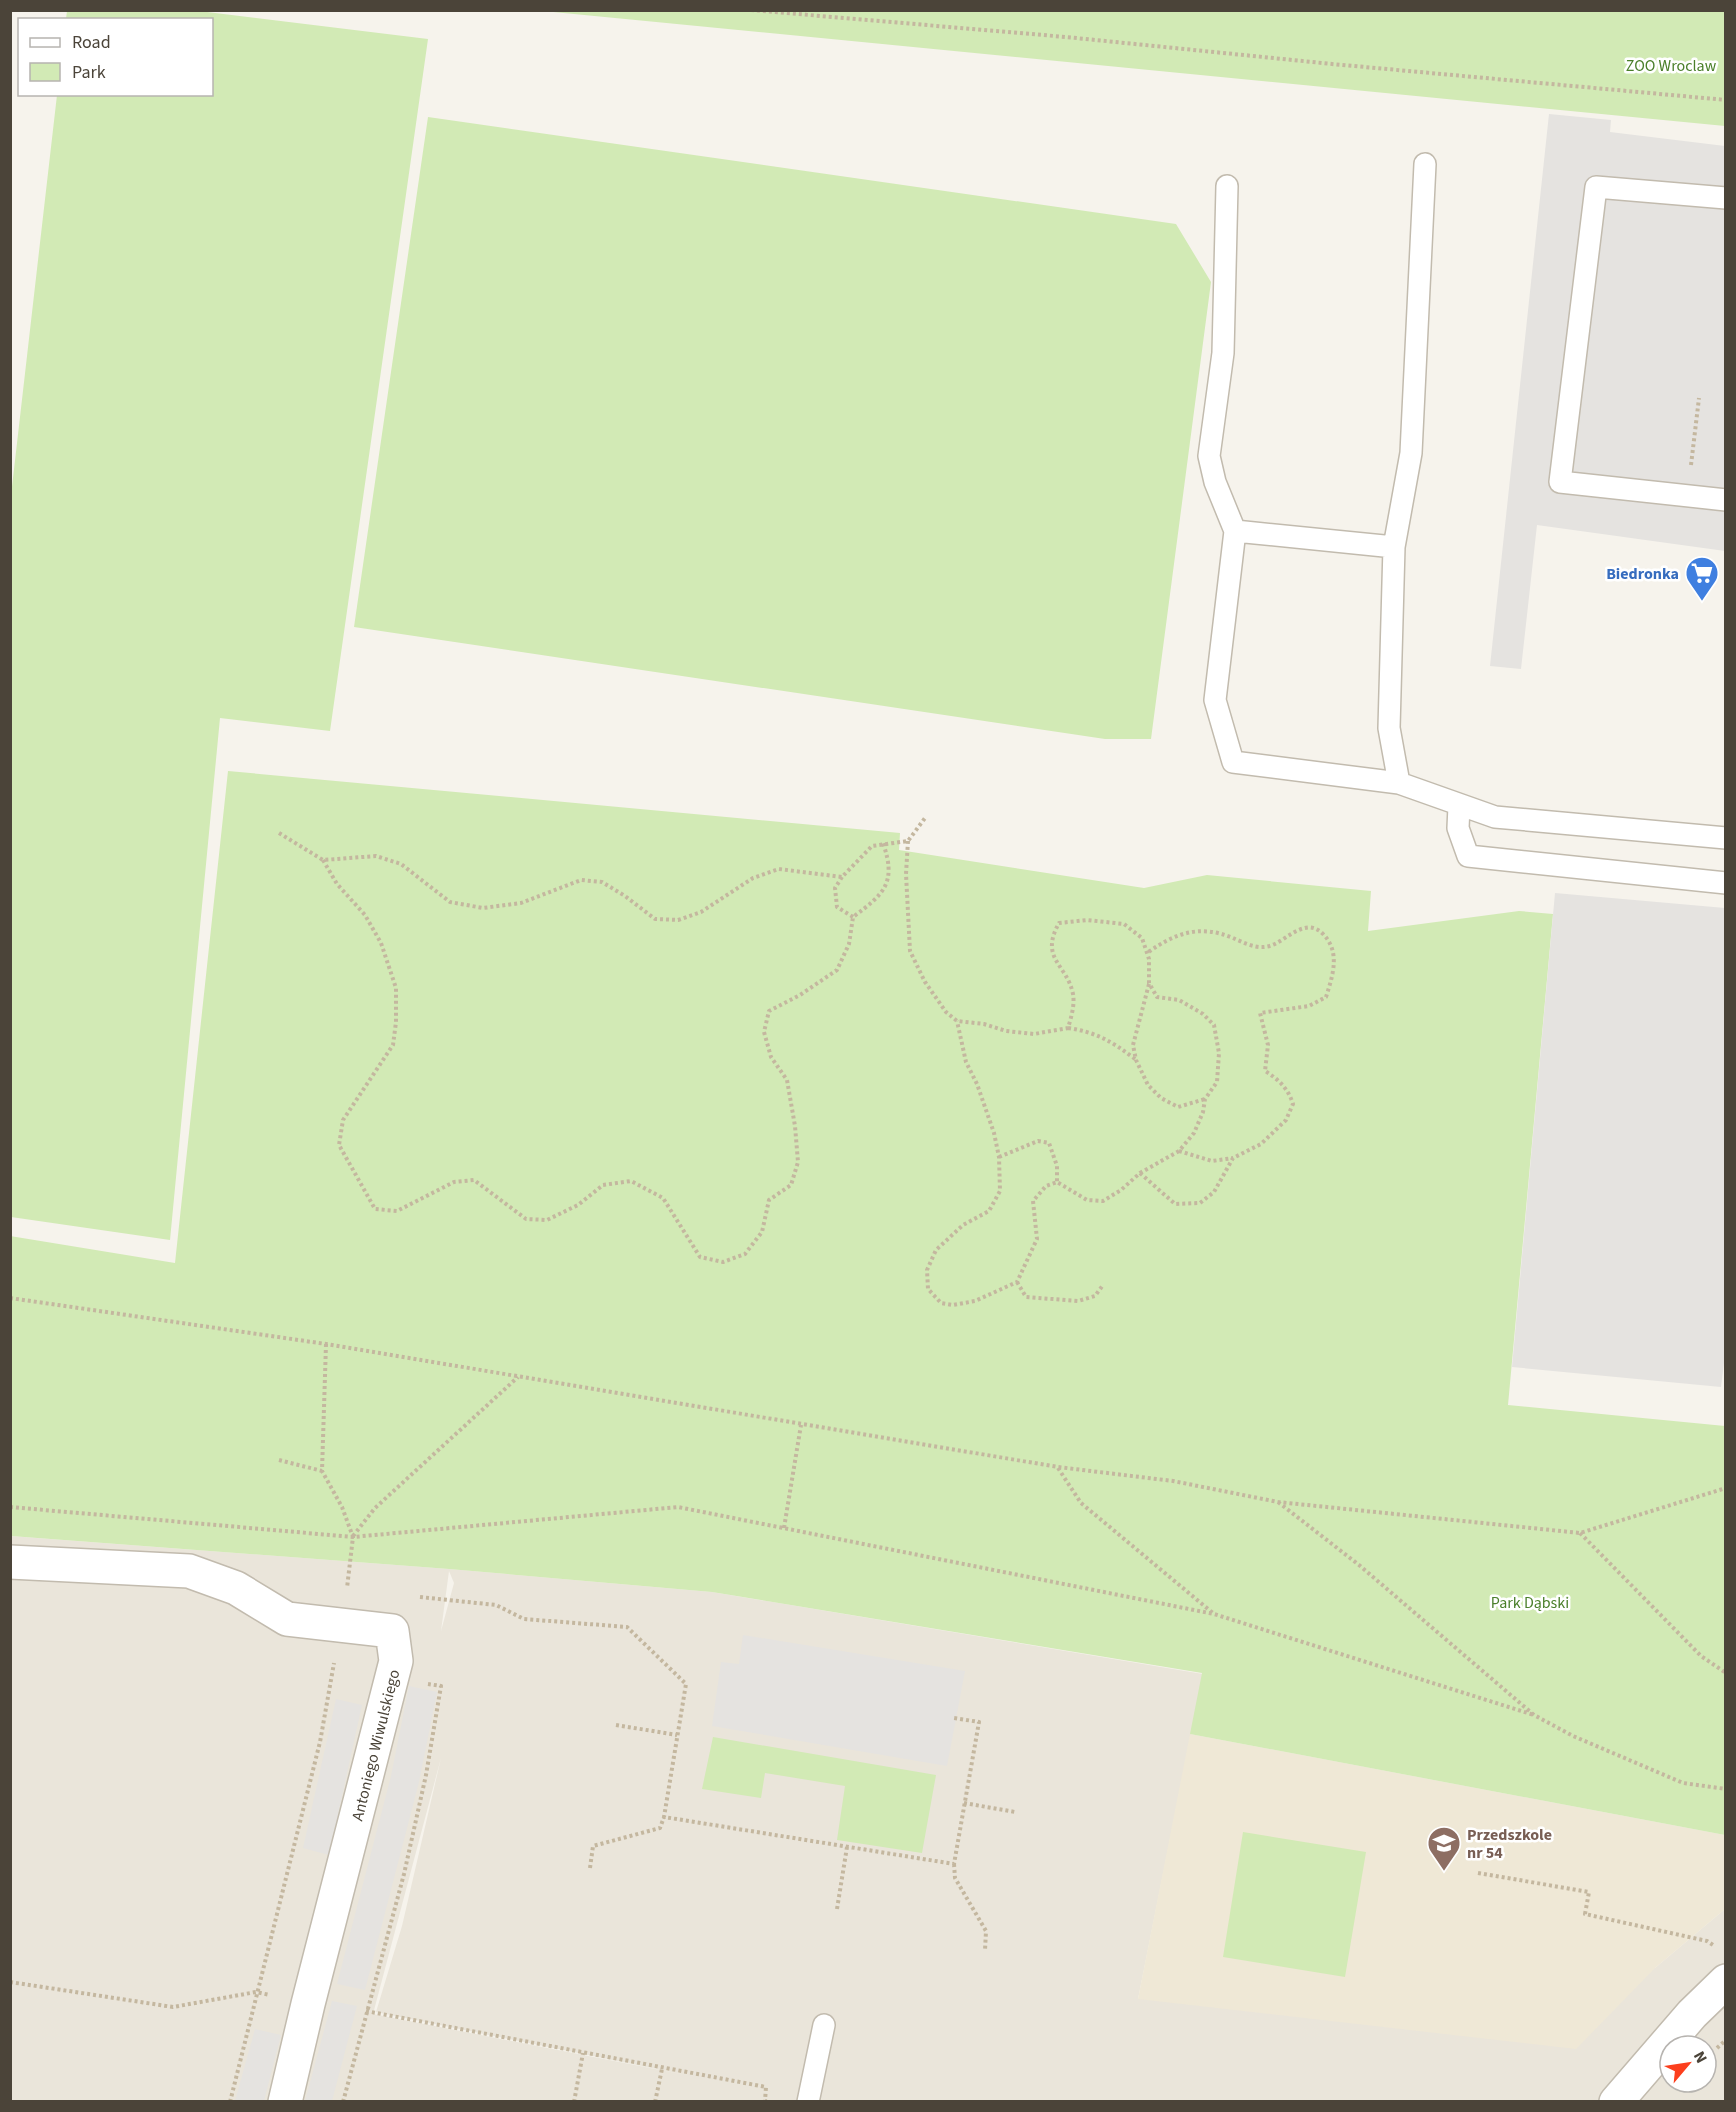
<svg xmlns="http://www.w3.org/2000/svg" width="1736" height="2112" viewBox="0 0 1736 2112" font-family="'Source Sans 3',sans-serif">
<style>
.residential{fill:#eae5da;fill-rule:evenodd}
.education{fill:#efe8d6}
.green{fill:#d2eab5}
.parking{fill:#e5e3e0}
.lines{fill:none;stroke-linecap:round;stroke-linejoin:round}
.lane-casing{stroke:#c2bbae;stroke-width:24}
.street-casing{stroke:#c2bbae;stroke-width:36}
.path{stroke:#c4b79f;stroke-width:4;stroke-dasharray:3 3;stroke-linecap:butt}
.lane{stroke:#fff;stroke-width:21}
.street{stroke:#fff;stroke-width:33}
.labels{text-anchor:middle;stroke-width:5;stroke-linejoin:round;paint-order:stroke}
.park-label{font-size:16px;fill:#4a7f2a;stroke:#fff}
.shop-label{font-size:16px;font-weight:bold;fill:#366cbe;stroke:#fff;text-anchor:end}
.street-label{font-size:16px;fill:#4b4439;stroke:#fff}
.education-label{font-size:16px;font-weight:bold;fill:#785e54;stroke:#fff;text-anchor:start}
</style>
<rect width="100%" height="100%" fill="#f6f3ec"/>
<path class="residential" d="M 10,1536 L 449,1569 L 712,1592 L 1203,1674 L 1138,1999 L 1655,1968 L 1725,1909 L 1725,2101 L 11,2101 ZM 449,1571 L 454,1583 L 441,1631 ZM 441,1758 L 402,1926 L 376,2012 L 686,2075 L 373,2014 ZM 1670,2046 L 1706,2046 L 1706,2082 L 1670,2082 Z"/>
<path class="education" d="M 1190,1734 L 1725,1835 L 1725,1909 L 1655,1968 L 1576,2049 L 1138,1999 Z"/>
<path class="green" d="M 67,11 L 199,11 L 428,39 L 330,731 L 220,718 L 170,1240 L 11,1217 L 10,504 L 57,95 L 212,94 L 212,20 L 66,19 Z
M 543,11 L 1725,11 L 1725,126 Z
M 428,117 L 1176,224 L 1211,282 L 1151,739 L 1105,739 L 354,627 Z
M 228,771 L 900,833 L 899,850 L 1144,888 L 1207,875 L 1371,891 L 1368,931 L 1519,911 L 1553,914 L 1508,1405 L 1725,1426 L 1725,1835 L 1190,1734 L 1202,1673 L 712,1592 L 449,1569 L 11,1536 L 10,1236 L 175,1263 Z
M 713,1737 L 936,1775 L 922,1853 L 837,1840 L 845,1786 L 765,1773 L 761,1798 L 702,1789 Z
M 1243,1832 L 1366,1852 L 1345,1977 L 1223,1957 Z"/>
<path class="parking" d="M 1549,114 L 1611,120 L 1610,132 L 1725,146 L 1725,551 L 1537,525 L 1521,669 L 1490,666 Z
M 1555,893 L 1725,908 L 1726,1347 L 1721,1387 L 1512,1367 Z
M 743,1635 L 965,1671 L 947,1766 L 712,1726 L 721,1662 L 739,1664 Z
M 409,1686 L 437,1692 L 419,1782 L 365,1990 L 337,1984 L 391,1776 Z
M 336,1699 L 362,1705 L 329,1855 L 303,1848 Z
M 332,2001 L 357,2006 L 332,2101 L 305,2101 Z
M 255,2029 L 281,2035 L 264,2101 L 235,2101 Z"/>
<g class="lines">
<g class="lane-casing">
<path id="lane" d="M 1227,186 L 1223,353 L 1209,456 L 1215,482 L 1235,531
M 1726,198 L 1596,187 L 1560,482 L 1726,500
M 1394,547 L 1235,531 L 1215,700 L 1233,762 L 1399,783 L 1495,817 L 1726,838
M 1399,783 L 1389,728 L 1394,547 L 1411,453 L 1425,164
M 1459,806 L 1458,828 L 1468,856 L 1726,883
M 808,2102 L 824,2025"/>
</g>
<g class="street-casing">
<path id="street" d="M 10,1562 L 189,1571 L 236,1588 L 287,1619 L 392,1631 L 396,1661 L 308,2004 L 285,2102
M 1616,2102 L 1692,2014 L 1726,1981"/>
</g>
<path class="path" d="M 751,10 L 1066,37 L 1332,64 L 1726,100
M 1691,465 L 1699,398
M 279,833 L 323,860 L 376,856 L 401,864 L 450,902 L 483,908 L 521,903 L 581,880 L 602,882 L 625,896 L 655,919 L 678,920 L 701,912 L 753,878 L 779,869 L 842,877 L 872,846 L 908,841 L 925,818
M 908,841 L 906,874 L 910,951 L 925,982 L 946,1012 L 957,1021 L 984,1024 L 1006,1031 L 1034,1034 L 1068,1028 C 1071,1018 1075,1005 1073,994 C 1067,964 1039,959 1059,923 L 1087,920 L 1124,924 L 1142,938 L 1149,959 L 1149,983 L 1157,997 L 1179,1000 L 1203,1014 L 1214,1025 L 1219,1053 L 1217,1082 L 1205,1099 L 1203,1112 L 1194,1133 L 1179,1151 L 1140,1173 L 1121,1190 L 1103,1201 L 1087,1200 L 1057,1182 L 1046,1186 L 1033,1201 L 1037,1239 L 1017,1282 L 975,1301 L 953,1305 L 941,1303 L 928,1289 L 927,1270 L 936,1250 L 963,1225 L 989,1211 L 1000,1191 L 999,1157 L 994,1133 L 977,1084 L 966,1062 L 957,1021
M 323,860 L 337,884 L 365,915 L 381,943 L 396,988 L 396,1022 L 393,1045 L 343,1120 L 339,1145 L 375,1209 L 397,1211 L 454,1182 L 474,1180 L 526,1219 L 547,1220 L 578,1205 L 603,1185 L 631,1181 L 663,1198 L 700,1257 L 723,1262 L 745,1254 L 762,1232 L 769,1200 L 791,1185 L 798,1162 L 795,1126 L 787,1080 L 771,1057 L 764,1032 L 769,1011 L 800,995 L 837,970 L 849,944 L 853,917 C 884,894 897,883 883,843
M 842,877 L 835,888 L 837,907 L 853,917
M 1149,984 L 1133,1045 L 1136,1060 L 1148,1085 L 1161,1098 L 1178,1107 L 1205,1099
M 1068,1028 C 1096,1032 1113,1042 1135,1059
M 1179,1151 L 1212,1161 L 1233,1158
M 999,1157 L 1038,1141 L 1049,1143 L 1057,1166 L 1057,1182
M 1140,1173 L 1175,1204 L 1200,1203 L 1214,1192 L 1233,1158 L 1261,1144 L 1286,1120 L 1293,1104 C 1288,1088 1278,1079 1265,1071 L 1268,1045 L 1260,1013 L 1309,1006 L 1326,997 C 1333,975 1341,951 1322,933 C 1318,929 1311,926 1305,928 C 1290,931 1279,946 1264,947 C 1254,948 1242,942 1233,938 C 1200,924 1175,933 1147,953
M 1017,1282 L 1026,1297 L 1078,1301 L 1095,1296 L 1103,1285
M 10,1298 L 326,1344 L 1058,1467 L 1173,1481 L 1278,1502 L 1580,1533 L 1726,1488
M 326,1344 L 322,1471 L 342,1507 L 353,1537 L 347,1588
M 279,1460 L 322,1471
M 1058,1468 L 1081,1503 L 1214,1614 L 1534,1715
M 1278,1502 L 1359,1565 L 1534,1715 L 1573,1736 L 1683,1783 L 1726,1789
M 10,1507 L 353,1537 L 678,1507 L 1214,1614
M 784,1528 L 801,1425
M 1580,1533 L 1701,1656 L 1726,1673
M 353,1536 L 375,1508 L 518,1377
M 420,1597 L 496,1605 L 524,1619 L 627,1627 L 686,1684 L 664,1817 L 954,1864 L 979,1722 L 954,1718
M 616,1725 L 677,1735
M 964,1803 L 1015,1812
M 954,1864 L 955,1878 L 986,1931 L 985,1950
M 590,1868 L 593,1846 L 660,1828 L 664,1817
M 1478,1873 L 1589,1892 L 1585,1914 L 1707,1941 L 1713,1945
M 837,1909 L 847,1847
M 10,1982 L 173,2007 L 256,1992 L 270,1995
M 366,2011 L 766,2087 L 765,2101 L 769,2102
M 1717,2048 L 1726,2040
M 230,2102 L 320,1742 L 334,1663
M 343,2102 L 404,1874 L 426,1775 L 441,1686 L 428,1684
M 574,2102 L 583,2053
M 655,2102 L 662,2069"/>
<use href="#lane" class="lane"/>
<use href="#street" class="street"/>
</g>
<defs>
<g id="supermarket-pin" transform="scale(1.725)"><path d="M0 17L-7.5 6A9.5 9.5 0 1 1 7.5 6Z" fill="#3f7fe0" stroke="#fff"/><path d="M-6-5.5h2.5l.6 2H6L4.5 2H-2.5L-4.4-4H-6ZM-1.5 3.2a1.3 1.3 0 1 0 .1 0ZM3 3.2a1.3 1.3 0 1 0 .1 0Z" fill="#fff"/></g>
<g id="school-pin" transform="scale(1.725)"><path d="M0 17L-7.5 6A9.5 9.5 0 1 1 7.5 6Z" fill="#8d6e63" stroke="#fff"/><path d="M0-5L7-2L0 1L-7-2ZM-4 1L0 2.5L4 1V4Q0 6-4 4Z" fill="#fff"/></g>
</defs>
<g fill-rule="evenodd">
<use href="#supermarket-pin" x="1702" y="573"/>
<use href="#school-pin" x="1444" y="1843"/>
</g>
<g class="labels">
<g class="park-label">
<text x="1671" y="71">ZOO Wroclaw</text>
<text x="1530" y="1608">Park Dąbski</text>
</g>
<g class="shop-label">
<text x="1679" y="579">Biedronka</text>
</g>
<g class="street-label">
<text transform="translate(375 1745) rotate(-76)" y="6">Antoniego Wiwulskiego</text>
</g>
<g class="education-label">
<text x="1467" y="1840">Przedszkole<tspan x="1467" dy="18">nr 54</tspan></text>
</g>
</g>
<rect width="1736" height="2112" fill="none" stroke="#4b4439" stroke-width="24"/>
<rect x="18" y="18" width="195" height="78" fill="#ffffff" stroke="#b7b4b0" stroke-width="1.5"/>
<rect x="30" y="38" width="30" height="9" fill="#ffffff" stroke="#b7b4b0" stroke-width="1.5"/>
<text x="72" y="48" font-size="18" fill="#4b4439">Road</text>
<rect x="30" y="63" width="30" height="18" fill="#d2eab5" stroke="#b7b4b0" stroke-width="1.5"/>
<text x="72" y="78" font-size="18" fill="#4b4439">Park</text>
<g transform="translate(1688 2064) rotate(61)"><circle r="28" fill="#ffffff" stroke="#b7b4b0" stroke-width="1.5"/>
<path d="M0-4.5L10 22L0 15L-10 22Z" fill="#fc3f1d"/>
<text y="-9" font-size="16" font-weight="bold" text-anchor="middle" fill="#4b4439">N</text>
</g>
</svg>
